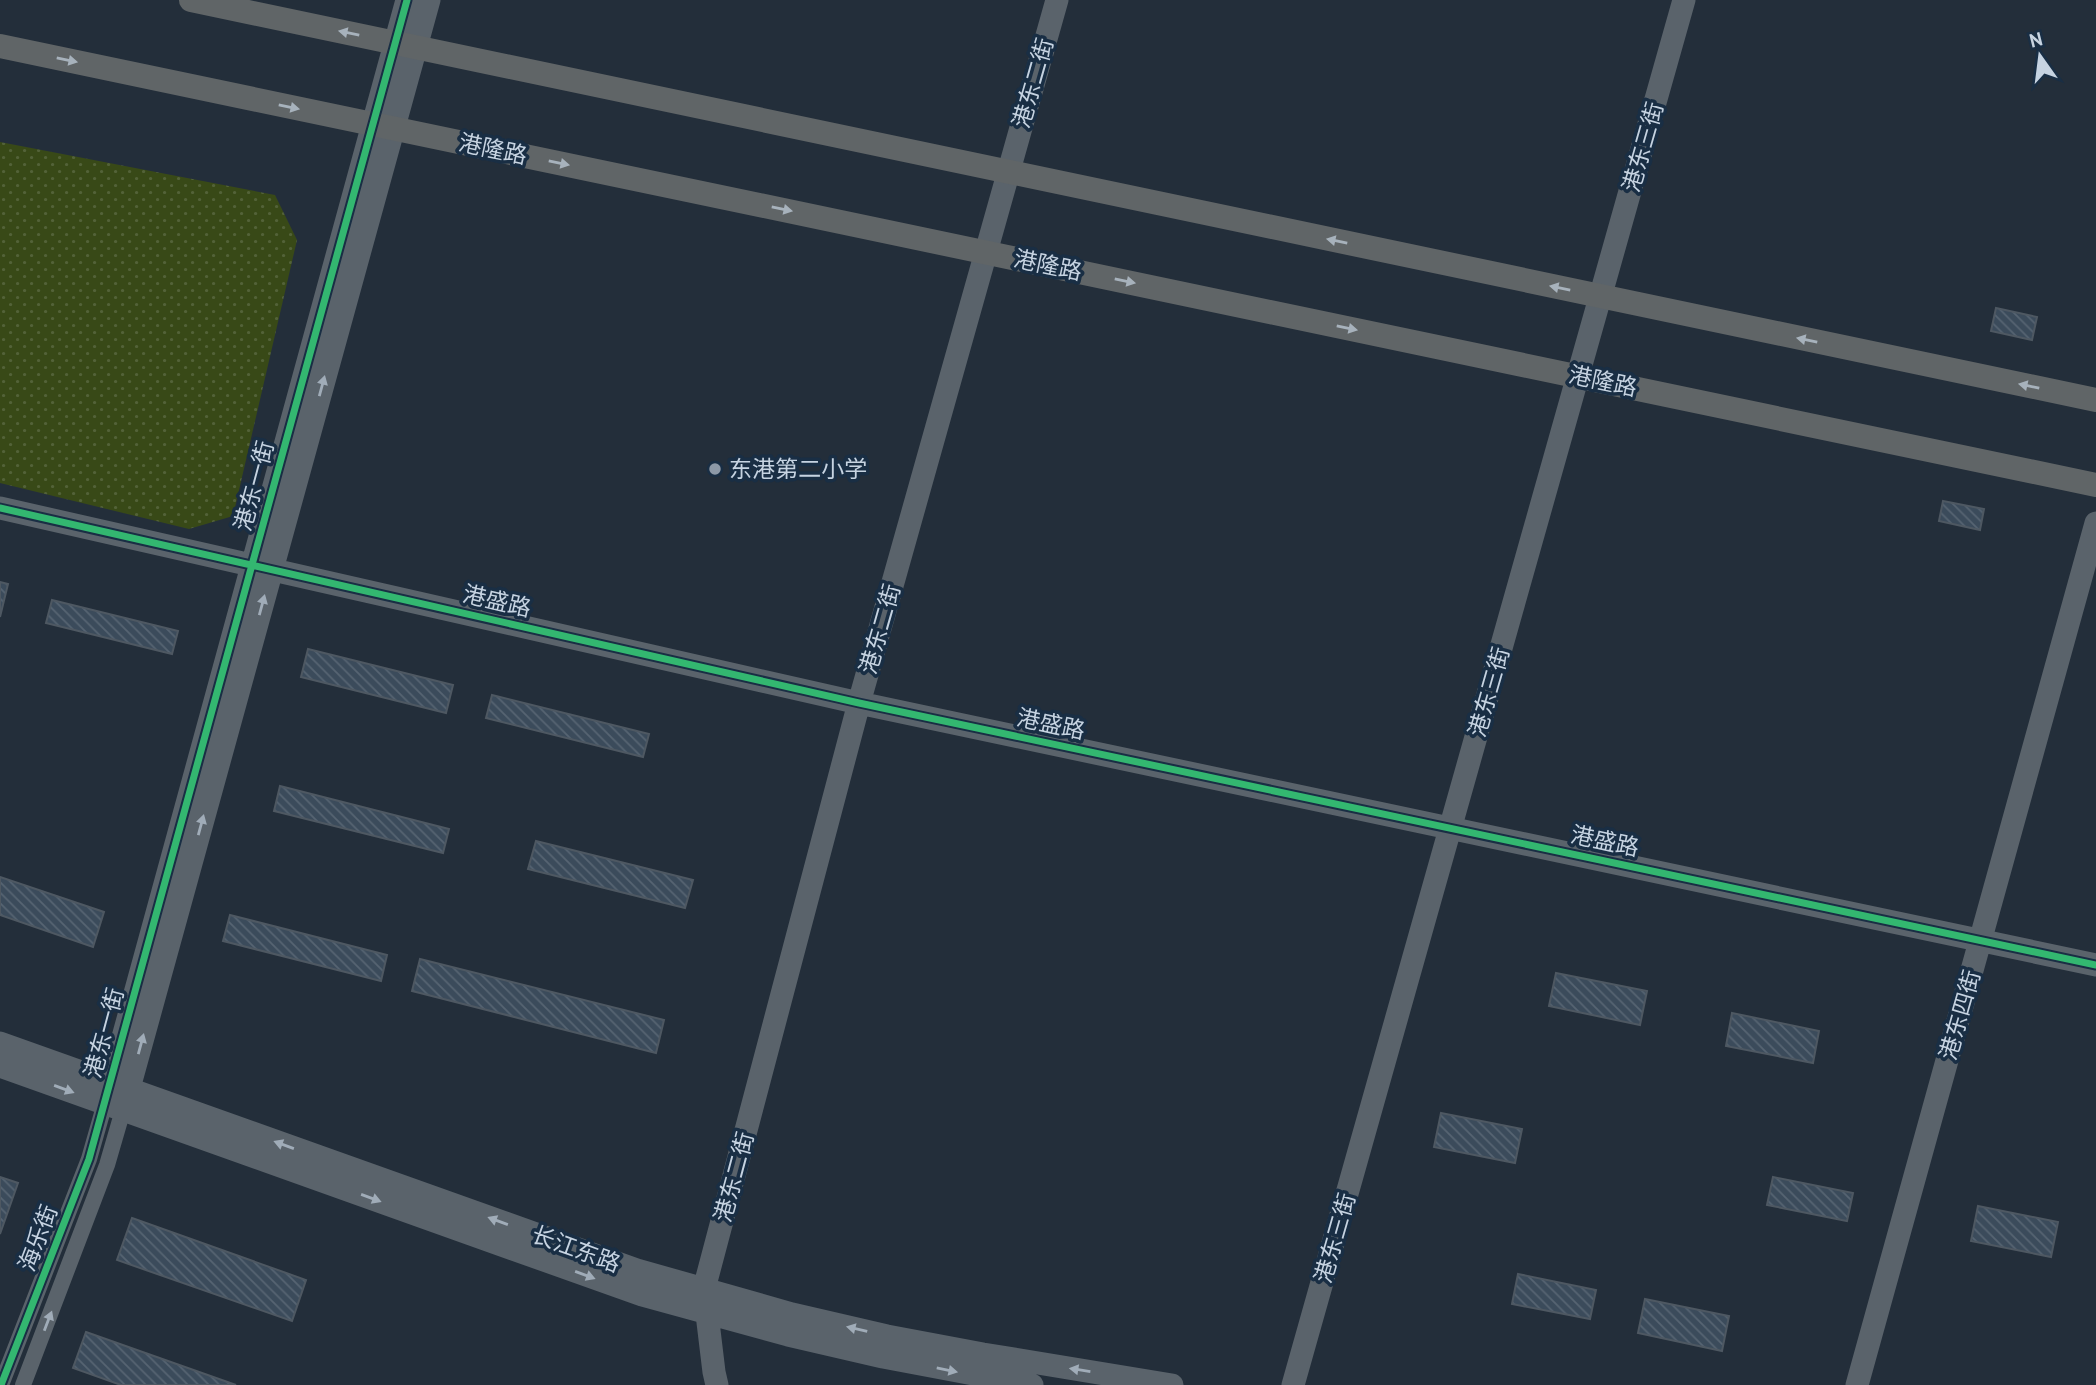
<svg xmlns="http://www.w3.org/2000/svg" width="2096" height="1385" viewBox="0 0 2096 1385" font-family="'PT Sans','Noto Sans SC',sans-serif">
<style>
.grass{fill:url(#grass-dots)}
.building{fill:url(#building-back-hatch);stroke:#4e5862;stroke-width:2}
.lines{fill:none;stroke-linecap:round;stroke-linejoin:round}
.street{stroke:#5a636b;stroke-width:16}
.secondary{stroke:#5a636b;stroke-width:23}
.primary{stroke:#606567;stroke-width:24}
.cycleway-casing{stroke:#192e44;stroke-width:11}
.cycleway{stroke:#33b770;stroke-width:7}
.oneway{fill:#a7b2bc}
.oneway2{fill:#a0acb8}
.poi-dot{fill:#8d99a7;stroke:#192e44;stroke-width:2.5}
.labels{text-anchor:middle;stroke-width:7;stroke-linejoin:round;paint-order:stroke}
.street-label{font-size:23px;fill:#c6d3e1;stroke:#192e44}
.poi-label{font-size:23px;fill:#c6d3e1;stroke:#192e44;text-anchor:start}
</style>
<defs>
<pattern id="grass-dots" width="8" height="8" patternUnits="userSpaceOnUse" patternTransform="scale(1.75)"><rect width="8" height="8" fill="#384917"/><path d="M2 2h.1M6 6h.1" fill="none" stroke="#536238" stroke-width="1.8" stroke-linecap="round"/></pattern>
<pattern id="building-back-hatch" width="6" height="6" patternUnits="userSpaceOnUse" patternTransform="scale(1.75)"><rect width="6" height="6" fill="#3b4b5b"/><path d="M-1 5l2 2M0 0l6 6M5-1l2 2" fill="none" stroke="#566472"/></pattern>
</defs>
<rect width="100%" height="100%" fill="#232e3a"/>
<path class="grass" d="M 0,142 L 275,195 L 297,240 L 233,516 L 189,529 L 0,483 Z"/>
<path class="building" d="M 1996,308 L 2037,317 L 2032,340 L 1991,331 Z
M 1943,501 L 1984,509 L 1980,530 L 1939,521 Z
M 0,582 L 8,584 L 0,617 Z
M 52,600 L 178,631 L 172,654 L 46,623 Z
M 308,649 L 453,685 L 446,713 L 301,677 Z
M 492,695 L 649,734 L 643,757 L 486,718 Z
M 280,786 L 449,829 L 443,853 L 274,811 Z
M 536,841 L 693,880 L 685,908 L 528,869 Z
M 0,877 L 104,912 L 93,947 L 0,915 Z
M 230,915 L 387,955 L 381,981 L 223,941 Z
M 420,959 L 664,1020 L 656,1053 L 412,991 Z
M 1556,973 L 1647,991 L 1640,1025 L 1549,1006 Z
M 1732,1013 L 1819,1031 L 1813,1063 L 1726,1046 Z
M 1441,1113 L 1522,1129 L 1515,1163 L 1434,1147 Z
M 0,1177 L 18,1183 L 0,1234 Z
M 1773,1177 L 1853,1193 L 1847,1221 L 1767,1205 Z
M 1978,1206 L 2058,1222 L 2051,1257 L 1971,1241 Z
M 132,1218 L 306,1280 L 292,1321 L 117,1260 Z
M 1518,1274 L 1596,1290 L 1590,1319 L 1512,1304 Z
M 1645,1299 L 1729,1316 L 1722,1351 L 1638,1333 Z
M 86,1332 L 236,1385 L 121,1385 L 73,1368 Z"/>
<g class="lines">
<path class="street" d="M 1,1385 L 89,1159 L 105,1103
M 23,1385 L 107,1165 L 123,1110"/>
<path class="secondary" d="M 0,508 L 859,703 L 2096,965
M 0,1043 L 637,1270 L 792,1314 L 887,1336 L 983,1354 L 1172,1385
M 0,1066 L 642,1295 L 788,1335 L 883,1357 L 1032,1385
M 105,1103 L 407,0
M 123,1110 L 429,0
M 717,1385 L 714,1372 L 704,1289 L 859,703 L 1057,0
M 1293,1385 L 1684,0
M 1857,1385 L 2096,523"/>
<path class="primary" d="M 191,0 L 2096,400
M 0,46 L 2096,485"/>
<g class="cycleway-casing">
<path id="cycleway" d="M 0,508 L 859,703 L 2096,965
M 1,1385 L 89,1159 L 407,0"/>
</g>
<use href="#cycleway" class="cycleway"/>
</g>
<defs><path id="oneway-solid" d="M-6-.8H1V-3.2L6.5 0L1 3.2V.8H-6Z" transform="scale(1.75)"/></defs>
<g class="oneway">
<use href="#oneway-solid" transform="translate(349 33) rotate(-168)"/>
<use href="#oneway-solid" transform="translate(67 60) rotate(12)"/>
<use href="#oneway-solid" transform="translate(289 107) rotate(12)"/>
<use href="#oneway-solid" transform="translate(559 163) rotate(12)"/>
<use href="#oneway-solid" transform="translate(782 209) rotate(12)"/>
<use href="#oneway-solid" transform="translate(1337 241) rotate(-168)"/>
<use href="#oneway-solid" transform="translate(1125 281) rotate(12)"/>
<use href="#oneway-solid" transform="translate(1560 288) rotate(-168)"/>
<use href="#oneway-solid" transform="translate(1347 328) rotate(12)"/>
<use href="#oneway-solid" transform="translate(1807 340) rotate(-168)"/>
<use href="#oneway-solid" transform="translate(2029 386) rotate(-168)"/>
</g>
<g class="oneway2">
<use href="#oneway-solid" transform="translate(322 386) rotate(-75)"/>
<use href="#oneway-solid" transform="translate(262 605) rotate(-75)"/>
<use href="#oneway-solid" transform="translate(201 825) rotate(-75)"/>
<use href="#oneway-solid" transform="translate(141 1044) rotate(-75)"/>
<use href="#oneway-solid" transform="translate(64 1089) rotate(20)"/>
<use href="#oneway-solid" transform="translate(284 1145) rotate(-160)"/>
<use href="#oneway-solid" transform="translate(371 1198) rotate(20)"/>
<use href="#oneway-solid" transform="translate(498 1221) rotate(-160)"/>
<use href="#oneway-solid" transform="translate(585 1275) rotate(20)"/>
<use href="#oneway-solid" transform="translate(48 1321) rotate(-69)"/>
<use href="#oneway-solid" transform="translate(857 1329) rotate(-167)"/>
<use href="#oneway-solid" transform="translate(947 1370) rotate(12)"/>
<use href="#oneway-solid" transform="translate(1080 1370) rotate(-171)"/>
</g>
<circle class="poi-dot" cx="715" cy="469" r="7"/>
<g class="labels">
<g class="street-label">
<text transform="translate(1033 83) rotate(-74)" y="8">港东二街</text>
<text transform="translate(1643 147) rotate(-74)" y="8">港东三街</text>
<text transform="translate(493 149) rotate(12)" y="8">港隆路</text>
<text transform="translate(1048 265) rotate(12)" y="8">港隆路</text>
<text transform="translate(1603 381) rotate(12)" y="8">港隆路</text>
<text transform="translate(254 486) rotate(-75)" y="8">港东一街</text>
<text transform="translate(497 601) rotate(13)" y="8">港盛路</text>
<text transform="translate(880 629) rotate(-74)" y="8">港东二街</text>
<text transform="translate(1489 692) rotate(-74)" y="8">港东三街</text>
<text transform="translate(1051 724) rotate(12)" y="8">港盛路</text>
<text transform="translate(1605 841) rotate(12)" y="8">港盛路</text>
<text transform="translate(1960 1015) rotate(-74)" y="8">港东四街</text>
<text transform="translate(104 1033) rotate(-75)" y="8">港东一街</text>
<text transform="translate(734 1177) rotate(-75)" y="8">港东二街</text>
<text transform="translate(38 1238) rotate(-69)" y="8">海乐街</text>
<text transform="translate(1335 1238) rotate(-74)" y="8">港东三街</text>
<text transform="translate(576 1249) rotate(20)" y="8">长江东路</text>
</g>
<g class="poi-label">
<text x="729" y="477">东港第二小学</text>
</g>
</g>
<g transform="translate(2040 56) rotate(346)" stroke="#192e44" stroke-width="5" paint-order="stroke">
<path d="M0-5L12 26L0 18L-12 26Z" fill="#c6d3e1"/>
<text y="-10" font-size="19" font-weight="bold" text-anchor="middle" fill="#c6d3e1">N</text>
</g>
</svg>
